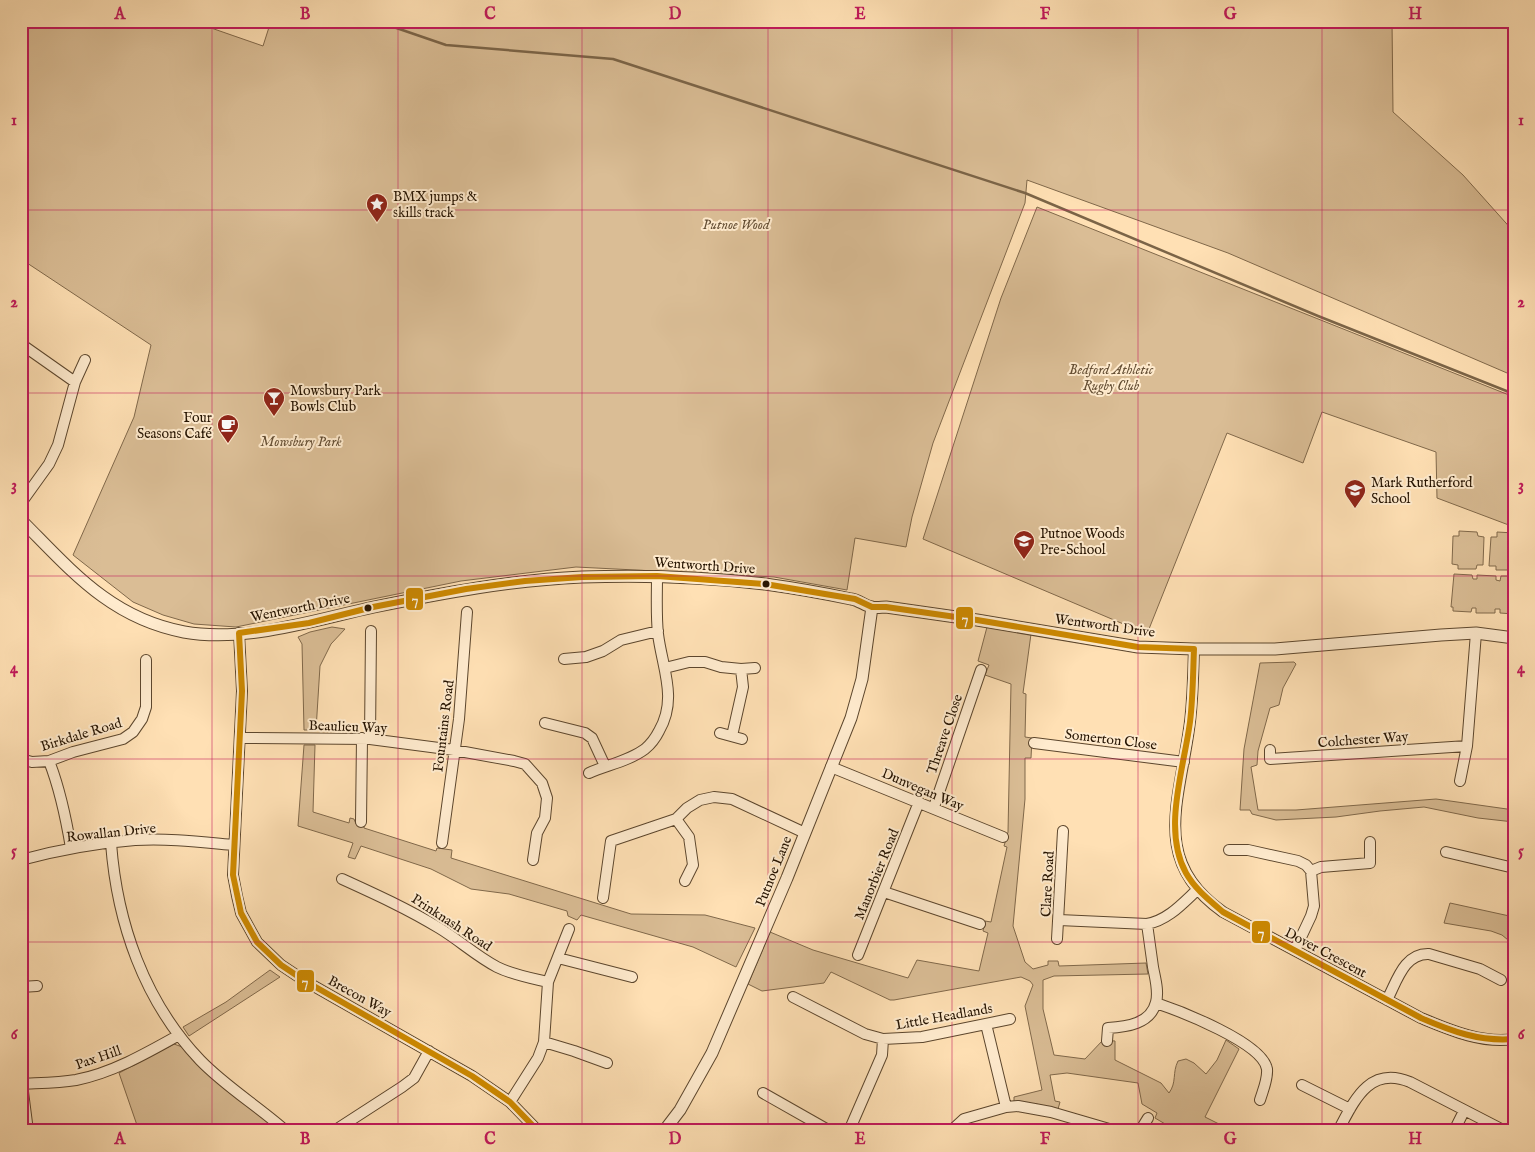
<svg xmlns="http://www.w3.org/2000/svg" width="1535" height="1152" viewBox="0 0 1535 1152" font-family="'IM FELL English',serif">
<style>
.green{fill:#dabd95;stroke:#80684a}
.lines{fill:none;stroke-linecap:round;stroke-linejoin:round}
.stream{stroke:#7b6447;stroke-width:2.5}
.minor-casing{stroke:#5c462d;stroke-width:12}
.tertiary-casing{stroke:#5c462d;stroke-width:13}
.minor{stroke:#ffebce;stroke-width:10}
.tertiary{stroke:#ffebce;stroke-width:11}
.bus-1-casing{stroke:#ffebce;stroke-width:10}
.bus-1{stroke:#cd8900;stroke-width:6}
.grid{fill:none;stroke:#c2185b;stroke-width:1;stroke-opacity:0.55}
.bus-dot{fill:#251300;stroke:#ffebce;stroke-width:2}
.labels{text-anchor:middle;stroke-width:4;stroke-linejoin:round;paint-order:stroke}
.poi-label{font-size:14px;fill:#251300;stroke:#ffebce;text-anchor:start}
.park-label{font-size:14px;font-style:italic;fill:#644e34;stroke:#ffebce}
.street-label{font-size:14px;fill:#251300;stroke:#ffebce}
.line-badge{stroke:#ffebce;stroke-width:2}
.badge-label{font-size:14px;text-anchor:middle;font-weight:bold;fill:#fff}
.neatline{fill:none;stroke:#c2185b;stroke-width:2}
.grid-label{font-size:16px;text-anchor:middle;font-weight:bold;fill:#c2185b}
</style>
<rect width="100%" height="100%" fill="#ffe0b4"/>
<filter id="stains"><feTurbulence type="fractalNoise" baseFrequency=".004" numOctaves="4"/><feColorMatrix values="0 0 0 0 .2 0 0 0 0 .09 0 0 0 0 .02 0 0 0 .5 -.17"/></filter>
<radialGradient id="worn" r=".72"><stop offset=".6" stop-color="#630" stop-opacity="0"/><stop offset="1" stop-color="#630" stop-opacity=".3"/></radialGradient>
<path class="green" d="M 21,21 L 191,21 L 263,46 L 271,21 L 1392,21 L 1393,112 L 1463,175 L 1514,232 L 1514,376 L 1228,253 L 1027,180 L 1025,203 L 933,443 L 912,517 L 906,547 L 855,538 L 847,590 L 774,577 L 576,567 L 461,581 L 236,627 L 194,624 L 163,615 L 133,602 L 73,555 L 134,417 L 151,345 L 21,259 Z
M 1037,207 L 1514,397 L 1514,527 L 1437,498 L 1436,452 L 1322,412 L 1303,463 L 1227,433 L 1147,634 L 923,539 L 1001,298 Z
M 1459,531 L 1477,532 L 1478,536 L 1484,537 L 1483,565 L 1477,565 L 1476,569 L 1458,569 L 1458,565 L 1452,564 L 1453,536 L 1459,536 Z
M 1497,532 L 1514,533 L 1514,570 L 1496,570 L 1496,566 L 1489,566 L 1491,537 L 1497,537 Z
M 1454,574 L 1472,575 L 1473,579 L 1477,579 L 1477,575 L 1496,576 L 1496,580 L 1500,581 L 1501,576 L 1514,576 L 1514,614 L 1500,613 L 1500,609 L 1495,609 L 1495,613 L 1476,613 L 1476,608 L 1472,608 L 1471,612 L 1453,611 L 1453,607 L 1451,607 Z
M 332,627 L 345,629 L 331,644 L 320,666 L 316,730 L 304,730 L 302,644 L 298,637 L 310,632 Z
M 987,627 L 1031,634 L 1023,693 L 1026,694 L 1025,737 L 1032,738 L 1031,758 L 1025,758 L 1025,799 L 1013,926 L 1025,962 L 1033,969 L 1048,965 L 1048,961 L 1058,961 L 1059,966 L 1146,963 L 1148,974 L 1054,976 L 1043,980 L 1043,1009 L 1054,1055 L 1085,1059 L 1103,1040 L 1115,1041 L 1115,1060 L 1161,1083 L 1169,1093 C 1177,1082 1172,1073 1178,1061 L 1186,1059 L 1194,1063 L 1206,1074 L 1217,1060 L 1226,1040 L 1239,1049 L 1205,1117 L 1233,1131 L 1177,1131 L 1155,1118 L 1157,1113 L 1142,1104 L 1138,1083 L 1067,1073 L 1050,1075 L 1055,1101 L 1060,1102 L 1058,1109 L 1036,1104 L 1014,1102 L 1014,1097 L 1042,1090 L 1025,1006 L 1033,985 L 1030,981 L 1021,977 L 894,1000 L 890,1000 L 831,972 L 824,983 L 762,991 L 748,984 L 770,932 L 813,950 L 908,978 L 917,960 L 979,971 L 988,933 L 983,931 L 985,921 L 991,922 L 1007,847 L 1004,846 L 1008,832 L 1011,684 L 985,675 L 989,665 L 978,661 Z
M 1294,662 L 1296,664 L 1283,688 L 1279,705 L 1270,708 L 1258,751 L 1257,765 L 1251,767 L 1258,810 L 1296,810 L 1436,799 L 1514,810 L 1514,822 L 1478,818 L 1424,807 L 1380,811 L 1336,817 L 1276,820 L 1252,814 L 1250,810 L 1240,810 L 1244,749 L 1260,663 Z
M 304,745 L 315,745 L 313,812 L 349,823 L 350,818 L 354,819 L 356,824 L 364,825 L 364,828 L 436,851 L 437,848 L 452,850 L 451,858 L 631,914 L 705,915 L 755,928 L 736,967 L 693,947 L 581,915 L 577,920 L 568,916 L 567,911 L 509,894 L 471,889 L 431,869 L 361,846 L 355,859 L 348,857 L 353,843 L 298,826 Z
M 1450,903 L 1514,917 L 1514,945 L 1502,935 L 1491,931 L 1444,923 Z
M 270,970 L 280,977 L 189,1036 L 183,1027 L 226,1002 Z
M 174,1044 L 185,1048 L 279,1131 L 139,1131 L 119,1073 Z"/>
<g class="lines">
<path class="stream" d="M 376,21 L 446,45 L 613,59 L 1025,193 L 1318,316 L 1514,394"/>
<g class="minor-casing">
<path id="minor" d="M 21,344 L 75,382 L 58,445 L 49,464 L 21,503
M 75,382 L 85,360
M 239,633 L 242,691 L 233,875 L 237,896 L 241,913 L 257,942 L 281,965 L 305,981 L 472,1076 L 510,1102 L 538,1131
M 1194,649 C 1193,676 1193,703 1189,729 C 1179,802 1151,862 1223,912 L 1421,1018 C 1450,1030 1482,1044 1514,1039
M 564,659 L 586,657 L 603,651 L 621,640 L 658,631
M 665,668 L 689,662 L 705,662 L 721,667 L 741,669 L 743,687 L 732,736
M 741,669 L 755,668
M 545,723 L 585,733 L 592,738 L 605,766
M 720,733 L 742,739
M 240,738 L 370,739 L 454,750 L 514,761 L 525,764 L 542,783 L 547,798 L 545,818 L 537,833 L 533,860
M 370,739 L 371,631
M 1034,743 L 1184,762
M 1270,750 L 1270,759 L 1467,746 L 1476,633
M 21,759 L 32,762 L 49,761 L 73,752 L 123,739 L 133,732 L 142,719 L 146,707 L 146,660
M 49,761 C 60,789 66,818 71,848
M 831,767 L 1003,837
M 589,773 C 607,765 629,761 645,749 C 651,744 656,737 659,731 C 678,699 662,667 658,634 C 656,615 657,595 657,576
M 1460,781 L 1467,746
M 934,807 L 981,670
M 676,819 L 689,837 L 693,865 L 685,881
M 361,822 L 362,738
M 111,843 C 117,923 144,1001 200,1060 C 226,1087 258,1106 286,1131
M 442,843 L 459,719 L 467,612
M 1229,850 L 1248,850 L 1298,861 L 1306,865 L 1311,871 L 1314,906 L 1311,916 L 1295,950
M 1446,852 L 1514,868
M 21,860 C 58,850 96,843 135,840 C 168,838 201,842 234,845
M 1311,871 L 1321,867 L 1370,863 L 1370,842
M 342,879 C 375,894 408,909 439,928 C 459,940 476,956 497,967 C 513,975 531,978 548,982
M 884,892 L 980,924
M 603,898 L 611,841 L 676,819 L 687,808 L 700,800 L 714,797 L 732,799 L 805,833
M 1059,920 L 1147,924 C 1168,920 1182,904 1197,890
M 1057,939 L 1063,831
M 858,955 L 919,802
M 558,958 L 632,977
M 21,987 L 37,986
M 793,997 L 865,1034 L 883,1039 L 922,1037 L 1010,1019
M 1387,1000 C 1397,981 1404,953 1429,954 L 1480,969 L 1501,980
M 1156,1003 C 1180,1011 1263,1043 1267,1069 C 1268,1079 1263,1090 1260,1100
M 986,1024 L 1006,1107
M 1107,1041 L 1108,1028 C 1126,1027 1151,1024 1156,1002 C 1159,991 1155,978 1153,967 C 1151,953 1149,939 1147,924
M 544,1042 L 574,1051 L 607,1063
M 21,1084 C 39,1083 58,1083 76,1080 C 112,1073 147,1053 179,1035
M 22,1084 L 28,1131
M 1302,1085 L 1350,1109
M 763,1093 L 830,1131
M 510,1102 L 538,1058 L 544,1042 L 548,982 L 569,929
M 334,1131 L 402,1087 L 414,1078 L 429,1051
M 849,1131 L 882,1055 L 883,1039
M 951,1131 L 964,1119 L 1006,1107 L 1018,1106 L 1051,1112 L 1116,1131
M 1140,1131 L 1148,1118
M 1338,1131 C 1354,1101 1369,1065 1410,1082 L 1505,1131
M 1454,1131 L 1464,1111"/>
</g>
<g class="tertiary-casing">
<path id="tertiary" d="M 21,520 C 71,570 110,618 184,632 C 245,643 314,620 374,607 C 443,593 512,580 582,577 C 642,575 706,577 765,584 C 794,588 823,593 851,599 C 859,600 865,606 872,607 C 876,608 882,607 886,607 L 977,620 L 1138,647 L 1194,649 L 1275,649 L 1441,635 L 1476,633 L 1514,638
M 664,1131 L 680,1110 L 712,1053 L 787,878 L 851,718 L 862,679 L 872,607"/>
</g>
<use href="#minor" class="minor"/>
<use href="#tertiary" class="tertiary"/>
<g class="bus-1-casing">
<path id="bus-1" d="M 538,1131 L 510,1102 L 472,1076 L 305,981 L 281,965 L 257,942 L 241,913 L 233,875 L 242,691 L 239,633 L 309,623 L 373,607 L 466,589 L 525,581 L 582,577 L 657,576 L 765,584 L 855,599 L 872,607 L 886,607 L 977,620 L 1138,647 L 1194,649 C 1193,673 1193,698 1190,722 C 1184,768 1162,830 1186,873 C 1195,889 1209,900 1223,912 L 1421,1018 C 1451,1031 1480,1042 1514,1039"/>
</g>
<use href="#bus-1" class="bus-1"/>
</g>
<path class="grid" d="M 212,21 L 212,1131M 398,21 L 398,1131M 582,21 L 582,1131M 768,21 L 768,1131M 952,21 L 952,1131M 1138,21 L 1138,1131M 1322,21 L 1322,1131M 21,210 L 1514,210M 21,393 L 1514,393M 21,576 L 1514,576M 21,759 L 1514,759M 21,942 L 1514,942"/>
<defs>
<g id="sight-pin" transform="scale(1.125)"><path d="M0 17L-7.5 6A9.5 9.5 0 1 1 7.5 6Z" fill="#8f2418" stroke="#ffebce"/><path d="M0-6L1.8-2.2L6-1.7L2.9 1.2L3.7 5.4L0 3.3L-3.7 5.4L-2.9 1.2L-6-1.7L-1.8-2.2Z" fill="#fff"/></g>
<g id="bar-pin" transform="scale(1.125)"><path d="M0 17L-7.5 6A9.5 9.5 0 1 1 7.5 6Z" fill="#8f2418" stroke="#ffebce"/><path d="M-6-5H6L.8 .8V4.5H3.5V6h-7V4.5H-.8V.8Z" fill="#fff"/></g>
<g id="cafe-pin" transform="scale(1.125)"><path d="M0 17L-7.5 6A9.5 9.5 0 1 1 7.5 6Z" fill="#8f2418" stroke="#ffebce"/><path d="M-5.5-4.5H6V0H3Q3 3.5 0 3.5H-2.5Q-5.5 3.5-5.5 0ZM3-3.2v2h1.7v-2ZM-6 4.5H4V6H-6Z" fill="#fff"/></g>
<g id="school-pin" transform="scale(1.125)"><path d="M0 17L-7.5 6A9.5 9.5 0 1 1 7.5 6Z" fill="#8f2418" stroke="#ffebce"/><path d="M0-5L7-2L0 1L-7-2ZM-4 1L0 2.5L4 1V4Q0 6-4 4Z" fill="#fff"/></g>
</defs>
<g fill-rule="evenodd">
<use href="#sight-pin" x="377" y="204"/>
<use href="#bar-pin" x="274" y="398"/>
<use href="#cafe-pin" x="228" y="425"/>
<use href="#school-pin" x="1355" y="490"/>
<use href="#school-pin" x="1024" y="541"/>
</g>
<g class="bus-dot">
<circle cx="766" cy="584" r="4.5"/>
<circle cx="368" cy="608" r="4.5"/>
</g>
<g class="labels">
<g class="poi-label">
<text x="393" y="201">BMX jumps &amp;<tspan x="393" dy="16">skills track</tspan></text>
<text x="290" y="395">Mowsbury Park<tspan x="290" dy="16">Bowls Club</tspan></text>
<text x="212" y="422" text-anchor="end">Four<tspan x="212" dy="16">Seasons Café</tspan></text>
<text x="1371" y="487">Mark Rutherford<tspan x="1371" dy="16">School</tspan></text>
<text x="1040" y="538">Putnoe Woods<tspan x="1040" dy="16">Pre-School</tspan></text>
</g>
<g class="park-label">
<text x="736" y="229">Putnoe Wood</text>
<text x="1111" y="374">Bedford Athletic<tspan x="1111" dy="16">Rugby Club</tspan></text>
<text x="301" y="446">Mowsbury Park</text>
</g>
<g class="street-label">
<text transform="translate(705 565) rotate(4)" y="5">Wentworth Drive</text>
<text transform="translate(300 607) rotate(-11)" y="5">Wentworth Drive</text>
<text transform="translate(1105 625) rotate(8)" y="5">Wentworth Drive</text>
<text transform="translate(348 726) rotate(2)" y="5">Beaulieu Way</text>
<text transform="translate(443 726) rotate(-83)" y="5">Fountains Road</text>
<text transform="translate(81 734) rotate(-17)" y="5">Birkdale Road</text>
<text transform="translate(944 734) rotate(-71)" y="5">Threave Close</text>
<text transform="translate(1111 739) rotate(7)" y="5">Somerton Close</text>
<text transform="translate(1363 739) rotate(-4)" y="5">Colchester Way</text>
<text transform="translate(923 789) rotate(23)" y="5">Dunvegan Way</text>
<text transform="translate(111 832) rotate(-6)" y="5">Rowallan Drive</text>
<text transform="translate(773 871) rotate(-68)" y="5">Putnoe Lane</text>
<text transform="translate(876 874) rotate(-68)" y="5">Manorbier Road</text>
<text transform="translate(1047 884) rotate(-87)" y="5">Clare Road</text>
<text transform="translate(452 922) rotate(33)" y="5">Prinknash Road</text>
<text transform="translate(1326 952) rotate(28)" y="5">Dover Crescent</text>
<text transform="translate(360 996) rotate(29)" y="5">Brecon Way</text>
<text transform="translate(944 1016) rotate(-10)" y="5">Little Headlands</text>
<text transform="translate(98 1057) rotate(-19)" y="5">Pax Hill</text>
</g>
</g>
<g class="line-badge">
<rect x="405" y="587" width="19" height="24" rx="5" fill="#cd8900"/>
<rect x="955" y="606" width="19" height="24" rx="5" fill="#cd8900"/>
<rect x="1251" y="920" width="20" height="24" rx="5" fill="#cd8900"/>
<rect x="296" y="969" width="19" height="24" rx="5" fill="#cd8900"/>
</g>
<g class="badge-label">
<text x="415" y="604">7</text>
<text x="965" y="623">7</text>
<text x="1261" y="937">7</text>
<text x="305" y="986">7</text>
</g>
<rect width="1535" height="1152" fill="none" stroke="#ffe0b4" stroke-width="55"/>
<rect x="28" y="28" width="1480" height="1096" class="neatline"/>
<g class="grid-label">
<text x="120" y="19">A</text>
<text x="305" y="19">B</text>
<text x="490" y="19">C</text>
<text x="675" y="19">D</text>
<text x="860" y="19">E</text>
<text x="1045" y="19">F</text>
<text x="1230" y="19">G</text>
<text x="1415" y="19">H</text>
<text x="14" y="125">1</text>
<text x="1521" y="125">1</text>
<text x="14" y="307">2</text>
<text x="1521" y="307">2</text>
<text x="14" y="490">3</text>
<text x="1521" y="490">3</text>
<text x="14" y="673">4</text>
<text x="1521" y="673">4</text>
<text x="14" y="856">5</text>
<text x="1521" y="856">5</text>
<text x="14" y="1039">6</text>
<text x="1521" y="1039">6</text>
<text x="120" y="1144">A</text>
<text x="305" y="1144">B</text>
<text x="490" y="1144">C</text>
<text x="675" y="1144">D</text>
<text x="860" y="1144">E</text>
<text x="1045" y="1144">F</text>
<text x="1230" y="1144">G</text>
<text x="1415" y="1144">H</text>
</g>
<rect width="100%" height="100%" filter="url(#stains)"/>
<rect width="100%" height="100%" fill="url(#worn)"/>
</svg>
